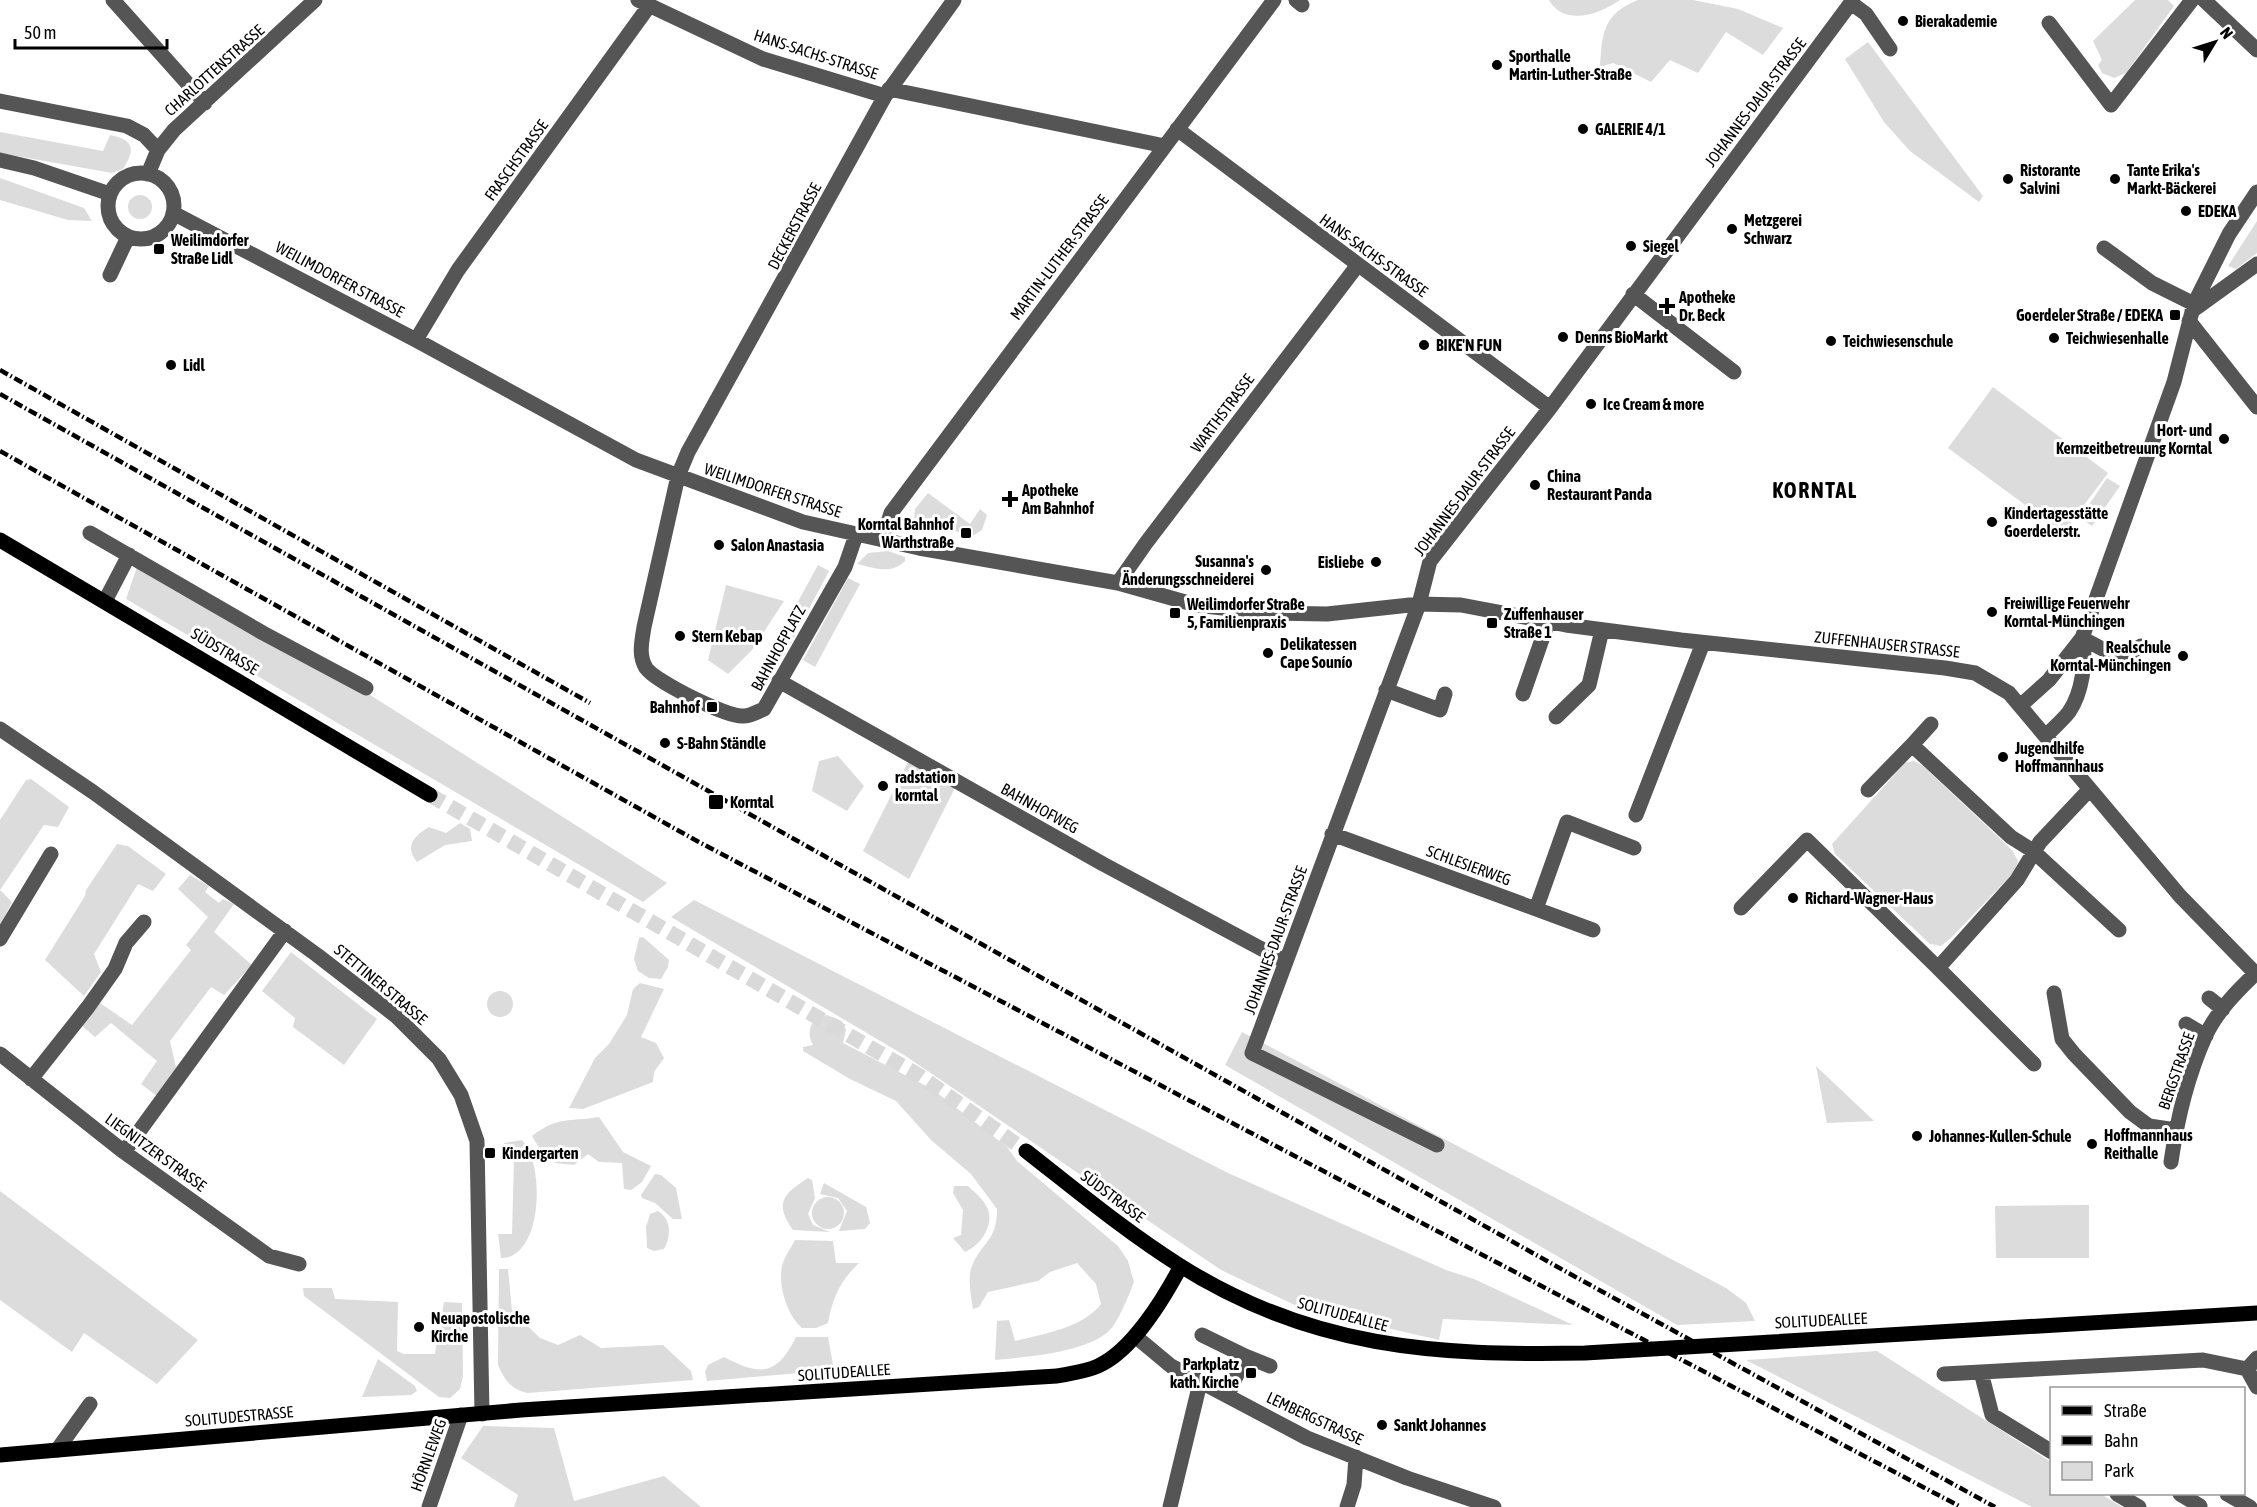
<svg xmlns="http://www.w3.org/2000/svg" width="2257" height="1507" viewBox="0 0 2257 1507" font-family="'Asap Condensed',sans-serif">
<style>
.green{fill:#dcdcdc}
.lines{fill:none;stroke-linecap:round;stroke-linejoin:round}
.major-tunnel{stroke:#d9d9d9;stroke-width:15;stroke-dasharray:15 8;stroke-linecap:butt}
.minor{stroke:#555;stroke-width:15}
.major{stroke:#000;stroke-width:15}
.rail{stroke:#000;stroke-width:4.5;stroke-dasharray:9 3 1.5 3;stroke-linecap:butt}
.poi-dot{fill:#000;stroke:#fff;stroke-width:2}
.labels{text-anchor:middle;stroke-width:6;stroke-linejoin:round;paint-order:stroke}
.poi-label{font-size:16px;font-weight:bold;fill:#000;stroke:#fff;text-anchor:start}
.street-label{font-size:16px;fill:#000;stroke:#fff}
.district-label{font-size:22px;font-weight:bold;letter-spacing:1.5px;fill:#000;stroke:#fff}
</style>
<rect width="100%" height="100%" fill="#fff"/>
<path class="green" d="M 1549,0 L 1620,0 C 1600,14 1564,27 1549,0 Z
M 1638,0 L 1693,0 L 1738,9 L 1783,28 L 1763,55 L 1726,32 L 1698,73 L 1670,60 L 1651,82 L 1613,63 L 1600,67 C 1602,33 1603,14 1638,0 Z
M 2135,0 L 2168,0 L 2174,6 L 2126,73 L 2114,78 L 2102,73 L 2098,65 L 2102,60 L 2093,41 Z
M 1868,42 L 1983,196 L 1979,202 L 1910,151 L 1884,122 L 1845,59 Z
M 0,132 L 103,151 L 110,135 C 135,140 135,150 123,169 L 112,173 L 0,153 Z
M 0,178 L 84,208 L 92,221 L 68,220 L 0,200 Z
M128 207a12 12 0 1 1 24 0a12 12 0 1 1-24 0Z
M 2257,221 L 2257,253 L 2236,269 L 2228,266 Z
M 1993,387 L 2108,473 L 2063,533 L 1948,448 Z
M 2107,478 L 2120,486 L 2092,526 L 2080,518 Z
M 928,493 L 970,524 L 980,509 L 987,515 L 982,530 L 974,535 L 920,524 L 914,519 L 915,509 Z
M 888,551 L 905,557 L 905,561 C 891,575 875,568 857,564 L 868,553 Z
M 818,565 L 829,571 L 784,656 L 772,649 Z
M 137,567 L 367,693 L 667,883 L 643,902 L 126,599 Z
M 848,578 L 860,584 L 815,667 L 803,660 Z
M 726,585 L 784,601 L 752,650 L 728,674 L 708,660 Z
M 838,756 L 864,786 L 847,811 L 812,791 L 819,761 Z
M 909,760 L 960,778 L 909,879 L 863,851 Z
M 1914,761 L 1922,765 L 2012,850 L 2018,861 L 2014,872 L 1952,937 L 1941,946 L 1930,944 L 1835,854 L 1832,844 L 1905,763 Z
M 31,779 L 69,807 L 58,827 L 44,825 L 0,890 L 12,902 L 0,925 L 0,820 L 26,780 Z
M 460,823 L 470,829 L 472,841 L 445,845 L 417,862 C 404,846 414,836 429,827 L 446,833 Z
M 117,844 L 128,846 L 166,874 L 153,891 L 138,884 L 94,954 L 101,972 L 84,996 L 45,960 L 85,896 L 86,890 Z
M 190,875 L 209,886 L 205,892 L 219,903 L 223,899 L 234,904 L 214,932 L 252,965 L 224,995 L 211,987 L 170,1041 L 176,1068 L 157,1096 L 141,1084 L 157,1061 L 111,1023 L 95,1037 L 80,1024 L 100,1003 L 132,1025 L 191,950 L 186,945 L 208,917 L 178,889 Z
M 694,900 L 1228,1173 L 1446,1270 L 1474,1279 L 1573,1325 L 1443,1319 L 1439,1340 L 1301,1308 L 1221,1270 L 904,1055 L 671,917 Z
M 643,937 L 669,960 L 668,967 L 661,979 L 649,978 L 638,971 L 634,959 L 639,938 Z
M 291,952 L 377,1019 L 344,1065 L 293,1027 L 295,1018 L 262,991 Z
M 640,983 L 664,989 L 641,1037 L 656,1043 L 664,1058 L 654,1072 L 653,1082 L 583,1109 L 569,1108 L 595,1058 L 609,1044 L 627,1015 L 633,989 Z
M487 1004a13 13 0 1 1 26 0a13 13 0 1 1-26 0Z
M 827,1015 L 842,1021 L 846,1030 L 843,1043 L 932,1089 L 1007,1147 L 1017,1161 L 1118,1246 L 1128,1261 L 1134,1282 C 1129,1295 1118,1323 1108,1332 C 1083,1353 1026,1357 995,1360 L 997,1321 L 1009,1320 L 1015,1341 C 1043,1334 1083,1328 1101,1304 L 1096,1284 L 1077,1263 L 1050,1272 L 1038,1281 L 988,1292 L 979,1307 L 973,1309 C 971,1295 967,1279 972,1266 C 982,1241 997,1242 997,1209 L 971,1174 L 931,1140 L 896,1101 L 850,1079 L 803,1051 L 803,1047 L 813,1045 C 805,1030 812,1018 827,1015 Z
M 1242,1032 L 1726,1288 L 1746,1303 L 1755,1321 L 1677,1325 L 1225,1065 Z
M 1816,1066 L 1874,1121 L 1827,1123 Z
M 599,1117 L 623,1152 L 651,1166 L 642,1182 L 631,1190 L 624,1189 L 622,1163 L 599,1162 L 588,1154 L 574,1165 L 555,1163 L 553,1155 L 542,1153 L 532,1136 C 558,1116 569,1122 599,1117 Z
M 522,1140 C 546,1165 542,1259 501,1258 L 498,1234 L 512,1234 L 514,1159 L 506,1158 L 504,1143 Z
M 655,1174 L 661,1175 L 676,1188 L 682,1219 L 673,1219 L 655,1203 L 642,1198 L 641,1195 Z
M 808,1178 L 812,1180 L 815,1198 L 808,1214 L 813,1225 L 830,1232 L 793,1230 C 774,1203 783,1194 808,1178 Z
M 824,1183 L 866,1207 L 870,1223 L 865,1229 L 839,1231 L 847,1211 L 838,1198 L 820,1194 Z
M 954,1186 L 968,1186 C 973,1191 981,1197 985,1204 C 997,1221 982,1245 965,1252 L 953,1238 L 961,1235 L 963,1210 L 953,1193 Z
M 0,1191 L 198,1340 L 157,1384 L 84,1333 L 72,1352 L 0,1300 Z
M812 1213a16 16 0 1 1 32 0a16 16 0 1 1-32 0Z
M 2089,1205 L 2089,1258 L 1996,1258 L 1995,1206 Z
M 658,1211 C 672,1220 671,1236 664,1249 L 654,1251 L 647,1248 L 646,1227 L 650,1214 Z
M 795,1240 L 833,1241 L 836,1263 L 859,1263 C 840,1281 833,1297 828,1323 L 816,1328 L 802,1328 C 787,1315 778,1286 782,1266 C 784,1257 791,1248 795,1240 Z
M 499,1269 L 508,1269 L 512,1311 L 540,1338 L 558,1345 L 580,1335 L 601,1348 L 663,1345 L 691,1371 L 693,1380 L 528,1393 C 511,1389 505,1381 498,1365 Z
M 303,1288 L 332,1288 L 335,1299 L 398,1302 L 397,1351 L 404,1354 L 435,1354 C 437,1336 441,1320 444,1302 L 462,1303 L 463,1376 L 460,1389 L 450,1398 L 439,1397 L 304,1296 Z
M 796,1337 L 828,1337 L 834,1370 L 707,1381 L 705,1372 L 708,1365 L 724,1357 C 760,1376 777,1376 796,1337 Z
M 1877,1351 L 2051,1462 L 2052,1494 L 2101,1494 L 2122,1507 L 2032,1507 L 1746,1360 Z
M 378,1359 L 415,1386 L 417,1391 L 411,1395 L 362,1397 Z
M 483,1426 L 554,1428 L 574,1501 L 664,1476 L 701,1507 L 514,1507 L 518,1495 L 461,1458 Z"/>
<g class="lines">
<path class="major-tunnel" d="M 430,795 L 920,1076 L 1026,1151"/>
<path class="minor" d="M 113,0 L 205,103
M 638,0 L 763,59 L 885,96
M 1296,0 L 1302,5
M 2204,0 L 2257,50
M 1851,3 L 1866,14 L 1890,49
M 2049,23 L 2111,105 L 2192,0
M 889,89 L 1165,146
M 0,101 L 127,126 L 144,135 L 158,150
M 1177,129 L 1550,408
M 0,160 L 34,168 L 110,194
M108 206a33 33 0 1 1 66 0a33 33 0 1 1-66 0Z
M 148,174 L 158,150 L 174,130 L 315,0
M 173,213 L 416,340 L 636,460 L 803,522 L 919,548 L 1118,583 L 1196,605 L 1267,613 L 1327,614 L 1419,604 L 1461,605 L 1566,625 L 1681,640 L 1945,668 L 1975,673 L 2009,693 L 2180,896 L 2257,975
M 2104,248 L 2152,283 L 2194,304
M 110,275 L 128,237
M 1633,294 L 1734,372
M 2192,311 L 2257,264
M 2189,321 L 2257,407
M 416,340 L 458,270 L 649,6
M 90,533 L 263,633 L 366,688
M 856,535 L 845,567 L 764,709 C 757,712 749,717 742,716 C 725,716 656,682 646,668 C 638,655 642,641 644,627 L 678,476 L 688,452 L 885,96 L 954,0
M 882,540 L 891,513 L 1274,0
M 1118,583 L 1146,543 L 1357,266
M 105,601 L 129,555
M 2082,638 L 2121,659 L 2141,646
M 779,681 L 1103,864 L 1286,962
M 1386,690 L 1440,710 L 1445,694
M 1523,694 L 1548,622
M 2020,706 L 2049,680 L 2082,638 L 2174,382 L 2194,304 L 2229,234 L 2257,192
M 1556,717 L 1589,685 L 1602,630
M 0,729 L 93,792 L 317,955 L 396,1016 L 439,1059 L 461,1095 L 477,1141 L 482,1414
M 2046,736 C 2053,728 2062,721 2069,712 C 2082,693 2087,660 2082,638
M 1912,745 L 1931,724
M 1868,790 L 1912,745 L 2011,837 L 2033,851 L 2119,930
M 1636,815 L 1703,643
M 1332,834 L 1593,930
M 1741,908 L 1807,840 L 1938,968 L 2017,880 L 2040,842 L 2090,789
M 1536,909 L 1567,822 L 1634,848
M 0,939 L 51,854
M 1938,968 L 2034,1064
M 2054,993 L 2062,1039 L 2074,1054 L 2130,1112 L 2149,1126 L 2176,1130
M 2209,998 L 2223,1009
M 2186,1024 L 2206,1036
M 0,1054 L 124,1152 L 269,1256 L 299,1264
M 31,1079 L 88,1007 L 115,969 L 126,943 L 144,922
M 1437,1145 L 1252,1053 L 1419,604 L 1430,561 L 1550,408 L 1853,0
M 124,1152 L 285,931
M 2171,1162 C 2177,1120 2188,1075 2205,1037 C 2216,1012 2238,990 2257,972
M 1202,1335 L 1245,1356 L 1228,1395
M 1135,1336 L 1171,1366 L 1307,1438 L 1407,1478 L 1494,1507
M 1245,1356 L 1270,1366
M 2247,1369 L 2257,1387
M 1944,1374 L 1981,1372
M 57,1450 L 90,1404
M 2052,1452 L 1992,1415 L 1981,1372 L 2203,1360 L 2247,1369 L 2257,1358
M 2117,1494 L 2139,1507
M 2180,1494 L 2200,1506
M 2227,1494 L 2250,1507
M 429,1507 L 461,1415
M 1170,1507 L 1200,1383
M 1347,1507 L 1354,1485 L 1356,1457"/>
<path class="major" d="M 0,540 L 430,795
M 1026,1151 C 1076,1190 1125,1231 1179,1265 C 1310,1348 1435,1356 1585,1353 L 2257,1313
M 0,1455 L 521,1410 L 1057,1376 C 1071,1373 1085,1372 1098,1366 C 1132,1351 1164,1298 1181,1266"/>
<path class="rail" d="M 0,370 L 590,703
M 0,394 L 1572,1275 L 1995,1507
M 0,451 L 697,841 L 1961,1507"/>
</g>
<g class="poi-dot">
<circle cx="1903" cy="21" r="6"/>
<circle cx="1497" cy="65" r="6"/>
<circle cx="1583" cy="129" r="6"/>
<circle cx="2008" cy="179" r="6"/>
<circle cx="2115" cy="179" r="6"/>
<circle cx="2186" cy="211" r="6"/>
<circle cx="1732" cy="229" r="6"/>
<circle cx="1631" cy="246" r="6"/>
<rect x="153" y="243" width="12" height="12" rx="3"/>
<path d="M1664 297h6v6h6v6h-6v6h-6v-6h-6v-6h6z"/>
<rect x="2169" y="309" width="12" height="12" rx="3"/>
<circle cx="1563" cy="337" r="6"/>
<circle cx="2054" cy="338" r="6"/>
<circle cx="1831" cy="341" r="6"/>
<circle cx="1424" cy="345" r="6"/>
<circle cx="171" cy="365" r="6"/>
<circle cx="1591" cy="404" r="6"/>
<circle cx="2224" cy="439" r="6"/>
<circle cx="1535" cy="485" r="6"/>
<path d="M1007 490h6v6h6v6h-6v6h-6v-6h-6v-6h6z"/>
<circle cx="1992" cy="522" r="6"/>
<rect x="960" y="527" width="12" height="12" rx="3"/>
<circle cx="719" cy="545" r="6"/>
<circle cx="1376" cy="562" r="6"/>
<circle cx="1266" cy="570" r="6"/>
<circle cx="1992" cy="612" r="6"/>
<rect x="1169" y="607" width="12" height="12" rx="3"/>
<rect x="1486" y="617" width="12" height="12" rx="3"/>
<circle cx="680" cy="636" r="6"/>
<circle cx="1268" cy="653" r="6"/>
<circle cx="2183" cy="656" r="6"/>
<rect x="706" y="701" width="12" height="12" rx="3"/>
<circle cx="665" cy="743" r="6"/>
<circle cx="2003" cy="757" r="6"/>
<circle cx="883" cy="786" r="6"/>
<rect x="708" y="794" width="16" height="16" rx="3"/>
<circle cx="1793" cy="898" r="6"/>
<circle cx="1917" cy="1136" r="6"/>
<circle cx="2092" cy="1144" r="6"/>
<rect x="484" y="1147" width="12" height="12" rx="3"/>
<circle cx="419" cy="1327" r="6"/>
<rect x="1245" y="1367" width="12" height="12" rx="3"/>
<circle cx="1382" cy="1425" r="6"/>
</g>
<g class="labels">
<g class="poi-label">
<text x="1915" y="27">Bierakademie</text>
<text x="1509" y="62">Sporthalle<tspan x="1509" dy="18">Martin-Luther-Straße</tspan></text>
<text x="1595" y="135">GALERIE 4/1</text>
<text x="2020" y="176">Ristorante<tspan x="2020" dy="18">Salvini</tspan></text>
<text x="2127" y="176">Tante Erika's<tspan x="2127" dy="18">Markt-Bäckerei</tspan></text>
<text x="2198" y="217">EDEKA</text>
<text x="1744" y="226">Metzgerei<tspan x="1744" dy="18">Schwarz</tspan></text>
<text x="171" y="246">Weilimdorfer<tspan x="171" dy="18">Straße Lidl</tspan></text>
<text x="1643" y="252">Siegel</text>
<text x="1679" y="303">Apotheke<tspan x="1679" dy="18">Dr. Beck</tspan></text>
<text x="2163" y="321" text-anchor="end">Goerdeler Straße / EDEKA</text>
<text x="1575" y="343">Denns BioMarkt</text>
<text x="2066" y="344">Teichwiesenhalle</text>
<text x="1843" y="347">Teichwiesenschule</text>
<text x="1436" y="351">BIKE'N FUN</text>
<text x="183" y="371">Lidl</text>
<text x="1603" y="410">Ice Cream &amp; more</text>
<text x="2212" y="436" text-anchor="end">Hort- und<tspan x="2212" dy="18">Kernzeitbetreuung Korntal</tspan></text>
<text x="1547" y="482">China<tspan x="1547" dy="18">Restaurant Panda</tspan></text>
<text x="1022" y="496">Apotheke<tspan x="1022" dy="18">Am Bahnhof</tspan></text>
<text x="2004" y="519">Kindertagesstätte<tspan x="2004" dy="18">Goerdelerstr.</tspan></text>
<text x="954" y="530" text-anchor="end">Korntal Bahnhof<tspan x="954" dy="18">Warthstraße</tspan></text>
<text x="731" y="551">Salon Anastasia</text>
<text x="1254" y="567" text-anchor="end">Susanna's<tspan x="1254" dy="18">Änderungsschneiderei</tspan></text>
<text x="1364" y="568" text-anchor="end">Eisliebe</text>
<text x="2004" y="609">Freiwillige Feuerwehr<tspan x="2004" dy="18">Korntal-Münchingen</tspan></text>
<text x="1187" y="610">Weilimdorfer Straße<tspan x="1187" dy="18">5, Familienpraxis</tspan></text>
<text x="1504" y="620">Zuffenhauser<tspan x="1504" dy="18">Straße 1</tspan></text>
<text x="692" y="642">Stern Kebap</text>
<text x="1280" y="650">Delikatessen<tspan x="1280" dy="18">Cape Sounío</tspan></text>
<text x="2171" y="653" text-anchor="end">Realschule<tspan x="2171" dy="18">Korntal-Münchingen</tspan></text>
<text x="700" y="713" text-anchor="end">Bahnhof</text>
<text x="677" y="749">S-Bahn Ständle</text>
<text x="2015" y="754">Jugendhilfe<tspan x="2015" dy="18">Hoffmannhaus</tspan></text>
<text x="895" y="783">radstation<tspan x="895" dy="18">korntal</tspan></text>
<text x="730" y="808">Korntal</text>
<text x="1805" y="904">Richard-Wagner-Haus</text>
<text x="2104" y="1141">Hoffmannhaus<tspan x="2104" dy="18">Reithalle</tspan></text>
<text x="1929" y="1142">Johannes-Kullen-Schule</text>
<text x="502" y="1159">Kindergarten</text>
<text x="431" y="1324">Neuapostolische<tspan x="431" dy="18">Kirche</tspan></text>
<text x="1239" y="1370" text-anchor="end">Parkplatz<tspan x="1239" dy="18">kath. Kirche</tspan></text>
<text x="1394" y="1431">Sankt Johannes</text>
</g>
<g class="street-label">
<text transform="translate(816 54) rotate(18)" y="6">HANS-SACHS-STRASSE</text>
<text transform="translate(214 70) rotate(-42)" y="6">CHARLOTTENSTRASSE</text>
<text transform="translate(1755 102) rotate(-53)" y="6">JOHANNES-DAUR-STRASSE</text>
<text transform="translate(516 160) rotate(-54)" y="6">FRASCHSTRASSE</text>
<text transform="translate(794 226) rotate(-62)" y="6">DECKERSTRASSE</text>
<text transform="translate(1374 255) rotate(36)" y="6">HANS-SACHS-STRASSE</text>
<text transform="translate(1059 257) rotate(-53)" y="6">MARTIN-LUTHER-STRASSE</text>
<text transform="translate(340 279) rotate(28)" y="6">WEILIMDORFER STRASSE</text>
<text transform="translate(1222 413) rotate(-53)" y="6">WARTHSTRASSE</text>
<text transform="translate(773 490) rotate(18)" y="6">WEILIMDORFER STRASSE</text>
<text transform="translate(1464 491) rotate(-53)" y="6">JOHANNES-DAUR-STRASSE</text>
<text transform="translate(1887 644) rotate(6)" y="6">ZUFFENHAUSER STRASSE</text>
<text transform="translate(778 648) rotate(-61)" y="6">BAHNHOFPLATZ</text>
<text transform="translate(225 651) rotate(31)" y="6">SÜDSTRASSE</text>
<text transform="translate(1040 808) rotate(29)" y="6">BAHNHOFWEG</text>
<text transform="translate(1469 865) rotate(20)" y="6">SCHLESIERWEG</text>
<text transform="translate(1275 940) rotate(-70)" y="6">JOHANNES-DAUR-STRASSE</text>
<text transform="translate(381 984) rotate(40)" y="6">STETTINER STRASSE</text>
<text transform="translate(2176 1071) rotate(-71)" y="6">BERGSTRASSE</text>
<text transform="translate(156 1152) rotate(36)" y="6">LIEGNITZER STRASSE</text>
<text transform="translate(1113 1196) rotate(37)" y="6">SÜDSTRASSE</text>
<text transform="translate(1343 1314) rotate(15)" y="6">SOLITUDEALLEE</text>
<text transform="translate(1821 1320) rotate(-3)" y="6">SOLITUDEALLEE</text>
<text transform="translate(844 1372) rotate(-4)" y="6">SOLITUDEALLEE</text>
<text transform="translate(239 1416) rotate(-5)" y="6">SOLITUDESTRASSE</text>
<text transform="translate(1315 1418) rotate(25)" y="6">LEMBERGSTRASSE</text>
<text transform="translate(428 1455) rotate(-70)" y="6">HÖRNLEWEG</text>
</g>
<g class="district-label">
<text x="1815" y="498">KORNTAL</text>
</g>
</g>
<rect x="2050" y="1387" width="195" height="108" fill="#ffffff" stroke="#999999" stroke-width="1.5"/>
<rect x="2062" y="1406" width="30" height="9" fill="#000000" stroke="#999999" stroke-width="1.5"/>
<text x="2104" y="1417" font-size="18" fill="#000000">Straße</text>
<rect x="2062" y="1436" width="30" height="9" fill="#000000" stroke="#999999" stroke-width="1.5"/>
<text x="2104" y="1447" font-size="18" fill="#000000">Bahn</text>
<rect x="2062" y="1462" width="30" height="18" fill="#dcdcdc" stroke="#999999" stroke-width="1.5"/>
<text x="2104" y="1477" font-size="18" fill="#000000">Park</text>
<g transform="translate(2215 42) rotate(52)" stroke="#ffffff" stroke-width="4.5" paint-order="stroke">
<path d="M0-4.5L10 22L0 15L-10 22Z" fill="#000000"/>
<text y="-9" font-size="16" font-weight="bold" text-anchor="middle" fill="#000000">N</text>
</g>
<path d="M15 39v9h152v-9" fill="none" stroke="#000000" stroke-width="3"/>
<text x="24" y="39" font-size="18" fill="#000000" stroke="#ffffff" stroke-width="4.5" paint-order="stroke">50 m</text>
</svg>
